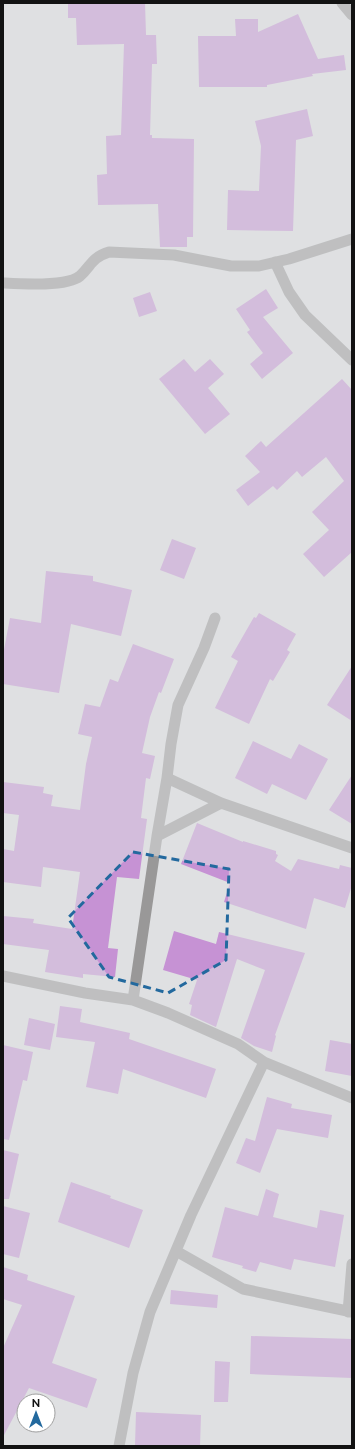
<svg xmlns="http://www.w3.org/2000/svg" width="355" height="1449" viewBox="0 0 355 1449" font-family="Raleway,sans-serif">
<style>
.building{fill:#c692d4}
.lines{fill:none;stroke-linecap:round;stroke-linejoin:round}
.minor{stroke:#999898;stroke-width:11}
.marked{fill:none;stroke:#23699e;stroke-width:3;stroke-dasharray:8 5;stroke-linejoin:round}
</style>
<rect width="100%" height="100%" fill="#dfe0e2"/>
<path class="building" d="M 68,3 L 145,3 L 146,35 L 156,35 L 157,64 L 152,64 L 150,135 L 152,135 L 152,138 L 194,139 L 193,237 L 187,237 L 187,247 L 160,247 L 158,204 L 98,205 L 97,175 L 107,174 L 106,136 L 121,135 L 124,44 L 77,45 L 76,18 L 68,18 Z
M 298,14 L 318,59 L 344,55 L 346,70 L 312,74 L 313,76 L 267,85 L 267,87 L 199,87 L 198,36 L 236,36 L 235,19 L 258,19 L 258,32 Z
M 307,109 L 313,136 L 296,140 L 293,231 L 227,230 L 228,190 L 259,191 L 261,146 L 255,121 Z
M 266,289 L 278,308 L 263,317 L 293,353 L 262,379 L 250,364 L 263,353 L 247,332 L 250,330 L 236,309 Z
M 150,292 L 157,311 L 139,317 L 133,298 Z
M 184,359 L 195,372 L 210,359 L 224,374 L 208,388 L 230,414 L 205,434 L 159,379 Z
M 342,379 L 352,390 L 352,552 L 324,577 L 303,554 L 329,530 L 312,512 L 344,481 L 326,457 L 302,477 L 297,471 L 277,490 L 273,486 L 248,506 L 236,490 L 260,472 L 245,456 L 261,441 L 266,447 Z
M 172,539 L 196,548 L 184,579 L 160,570 Z
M 46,571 L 93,576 L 93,581 L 132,590 L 121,636 L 71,624 L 59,693 L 3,684 L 3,655 L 10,618 L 41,623 Z
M 259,613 L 296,634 L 287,650 L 290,652 L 273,681 L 270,679 L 249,724 L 215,708 L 238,661 L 231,657 L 254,617 L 256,618 Z
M 133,644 L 174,659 L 161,693 L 159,692 L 150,717 L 142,753 L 155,756 L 150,779 L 146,778 L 141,818 L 147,819 L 139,879 L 117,877 L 108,948 L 118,949 L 115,977 L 83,974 L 83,978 L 45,972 L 49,950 L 3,944 L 3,916 L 34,919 L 33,923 L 72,929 L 80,872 L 43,867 L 41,887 L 3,882 L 3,849 L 14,851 L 19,815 L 3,813 L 3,782 L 44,787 L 43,793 L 53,795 L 51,806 L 80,810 L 86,764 L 92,737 L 78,734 L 85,704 L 100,707 L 110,679 L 118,682 Z
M 352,666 L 352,721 L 327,705 Z
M 253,741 L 291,759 L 299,744 L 328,759 L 306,800 L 272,784 L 267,794 L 235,778 Z
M 352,775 L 352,824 L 329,810 Z
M 197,823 L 243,842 L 243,841 L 276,851 L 276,854 L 278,855 L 275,861 L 291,871 L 298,859 L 339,869 L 340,865 L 352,868 L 352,885 L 345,908 L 314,898 L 306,929 L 224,902 L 230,883 L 181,864 Z
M 174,931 L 216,944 L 219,932 L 305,953 L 275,1035 L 276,1036 L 272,1052 L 254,1046 L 241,1038 L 265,970 L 237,959 L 216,1027 L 190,1015 L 192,1005 L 189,1004 L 197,980 L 163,970 Z
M 60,1006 L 82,1009 L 80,1022 L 130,1033 L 129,1039 L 216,1069 L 206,1098 L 123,1069 L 118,1094 L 86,1087 L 95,1042 L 56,1037 Z
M 29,1018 L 55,1024 L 50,1050 L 24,1045 Z
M 330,1040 L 352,1044 L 352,1076 L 325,1071 Z
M 3,1045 L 33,1052 L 27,1081 L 23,1080 L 9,1140 L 3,1139 Z
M 267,1097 L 292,1104 L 291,1108 L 332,1115 L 328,1138 L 277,1129 L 260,1173 L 236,1163 L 246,1138 L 255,1141 Z
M 3,1150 L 19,1154 L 9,1199 L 3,1199 Z
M 71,1182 L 111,1196 L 110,1198 L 143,1210 L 129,1248 L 58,1222 Z
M 266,1189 L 279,1194 L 273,1217 L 317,1228 L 320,1210 L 344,1215 L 335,1267 L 294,1259 L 291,1270 L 260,1262 L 256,1272 L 242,1268 L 243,1266 L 212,1257 L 225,1207 L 258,1216 Z
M 3,1206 L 30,1213 L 19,1258 L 3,1254 Z
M 3,1267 L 28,1275 L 27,1280 L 75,1296 L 52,1363 L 97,1379 L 87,1408 L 29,1388 L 3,1437 L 3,1348 L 22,1305 L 3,1299 Z
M 171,1290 L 218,1295 L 217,1308 L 170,1304 Z
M 251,1336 L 352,1339 L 352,1378 L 250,1374 Z
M 215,1361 L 230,1362 L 228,1402 L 214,1402 Z
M 136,1412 L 201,1415 L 200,1446 L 135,1446 Z"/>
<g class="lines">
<path class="minor" d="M 342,3 L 352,15
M 275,262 L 289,292 L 305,315 L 352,360
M 3,283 C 21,284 67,287 80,276 C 92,265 91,258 109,252 L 174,255 L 231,266 L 259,266 L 289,259 L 352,239
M 167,778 L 221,803 L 352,848
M 157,836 L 221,803
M 3,976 L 85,993 L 133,1000 L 168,1013 L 238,1044 L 264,1062 L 352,1098
M 133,1000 L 157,836 L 167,778 L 171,744 L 178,705 L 204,648 L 215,618
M 176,1251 L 243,1289 L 352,1312
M 348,1312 L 352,1264
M 119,1446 L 133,1373 L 150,1312 L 191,1215 L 264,1062"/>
</g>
<path d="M0 0H355V1449H0ZM 133,852 L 229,869 L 226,960 L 168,993 L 109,977 L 68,918 Z" fill="#dfe0e2" fill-opacity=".55" fill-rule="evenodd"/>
<path class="marked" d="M 133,852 L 229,869 L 226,960 L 168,993 L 109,977 L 68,918 Z"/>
<rect width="355" height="1449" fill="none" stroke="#121212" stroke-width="8"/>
<g transform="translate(36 1413)"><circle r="19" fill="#ffffff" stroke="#a0a0a0"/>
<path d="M0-3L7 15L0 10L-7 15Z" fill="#23699e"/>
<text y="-6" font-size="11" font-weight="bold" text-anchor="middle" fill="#121212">N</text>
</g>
</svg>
